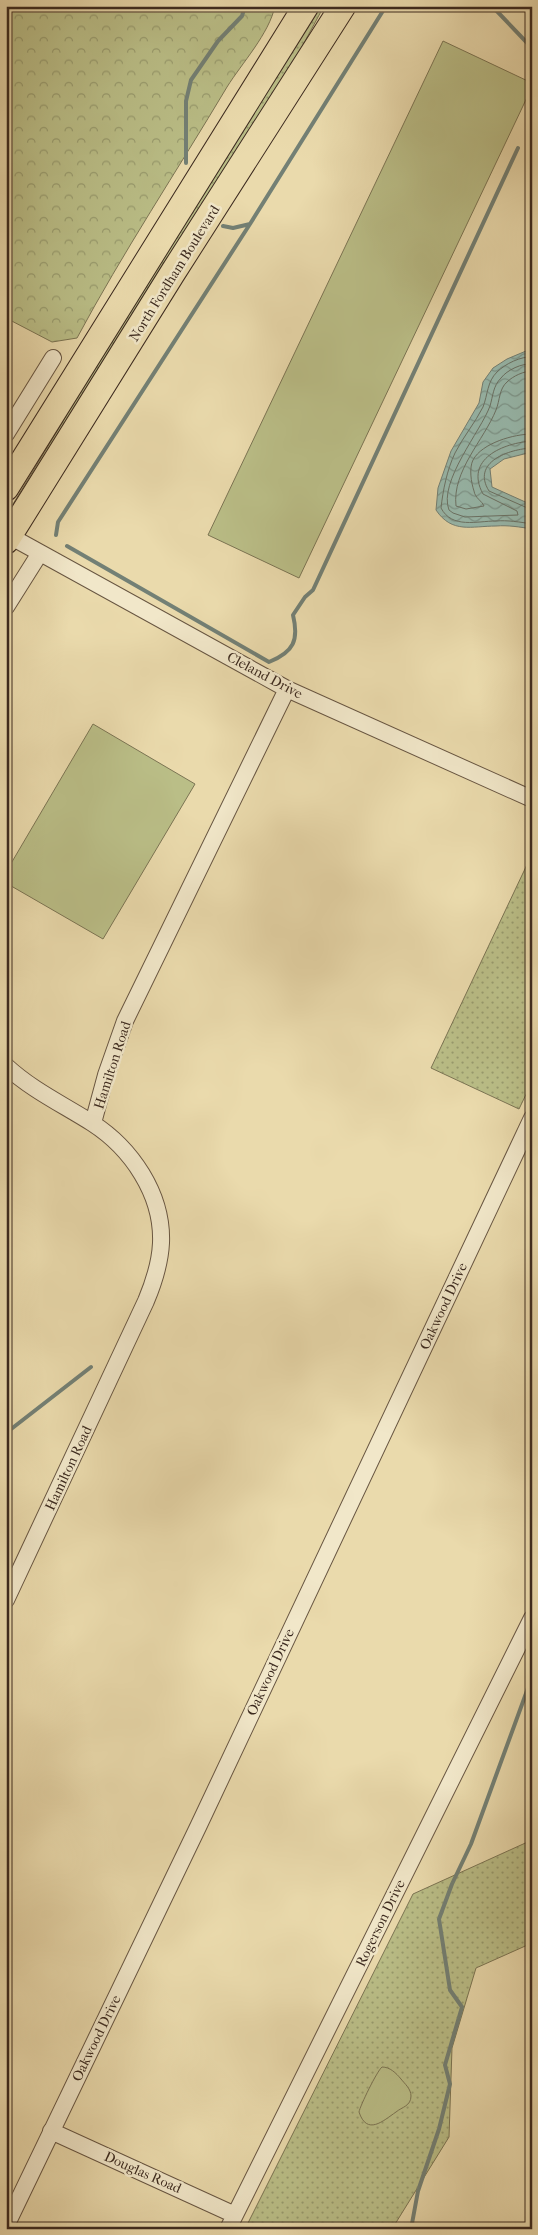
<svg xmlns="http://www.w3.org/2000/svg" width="538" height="2235" viewBox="0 0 538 2235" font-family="'IM FELL French Canon',serif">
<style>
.grass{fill:url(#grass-dots);stroke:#7b7453}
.forest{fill:url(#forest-crowns);stroke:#7b7453}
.pitch{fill:#babe87;stroke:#7b7453}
.water{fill:url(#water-waves);stroke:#738075}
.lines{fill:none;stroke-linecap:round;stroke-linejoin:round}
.shore{stroke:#6a7266;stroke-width:1}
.stream{stroke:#738075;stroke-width:4}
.minor-casing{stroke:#685642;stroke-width:18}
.highway-casing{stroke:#3c2a1f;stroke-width:27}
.minor{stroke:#f1e7c9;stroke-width:16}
.highway{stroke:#eadaac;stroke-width:25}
.labels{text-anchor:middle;stroke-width:5;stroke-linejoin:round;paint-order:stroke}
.street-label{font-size:14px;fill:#3c2a1f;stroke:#f1e7c9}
</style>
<defs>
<pattern id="grass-dots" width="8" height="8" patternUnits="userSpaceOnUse" patternTransform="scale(1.25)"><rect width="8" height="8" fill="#babe87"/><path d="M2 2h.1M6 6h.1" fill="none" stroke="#989b6e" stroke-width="1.8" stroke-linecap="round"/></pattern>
<pattern id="forest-crowns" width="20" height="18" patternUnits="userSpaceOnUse" patternTransform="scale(1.25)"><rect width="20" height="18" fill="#babe87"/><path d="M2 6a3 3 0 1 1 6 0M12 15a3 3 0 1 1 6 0" fill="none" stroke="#989b6e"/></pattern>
<pattern id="water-waves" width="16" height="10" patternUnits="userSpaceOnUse" patternTransform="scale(1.25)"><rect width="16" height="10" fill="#98baae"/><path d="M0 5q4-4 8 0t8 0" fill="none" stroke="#7d978d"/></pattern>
</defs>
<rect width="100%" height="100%" fill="#eadaac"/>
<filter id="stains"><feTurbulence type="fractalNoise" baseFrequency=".004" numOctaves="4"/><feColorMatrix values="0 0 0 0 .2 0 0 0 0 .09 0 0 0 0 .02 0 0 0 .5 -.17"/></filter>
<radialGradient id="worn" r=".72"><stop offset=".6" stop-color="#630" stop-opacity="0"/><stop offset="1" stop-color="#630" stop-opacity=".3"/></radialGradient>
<path class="grass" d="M 314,6 L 324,6 L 278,91 L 7,516 L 7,514 L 62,423 L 113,328 Z
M 532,854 L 532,1082 L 519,1109 L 431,1068 Z
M 532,1840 L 532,1943 L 476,1968 L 452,2048 L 449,2137 L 392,2229 L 245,2229 L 413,1894 Z"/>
<path class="forest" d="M 6,6 L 275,6 C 269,34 242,63 227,87 C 177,171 123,252 77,338 L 52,342 L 6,318 Z"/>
<path class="pitch" d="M 443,41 L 532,83 L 532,87 L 299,578 L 208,535 Z
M 93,724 L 195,784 L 103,939 L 6,883 L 6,872 Z
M 382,2067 C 390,2067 396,2073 401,2079 C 405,2084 411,2089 411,2096 C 411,2106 402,2107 396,2112 C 383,2121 367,2136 359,2112 C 360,2106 377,2071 382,2067 Z"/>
<path class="water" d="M 526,351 L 532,353 L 532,452 L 504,459 L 490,469 L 492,487 L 532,505 L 532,529 C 520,527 508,525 496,526 C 472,526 452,534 436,510 L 438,488 L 451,451 L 479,403 L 483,382 L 493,368 L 507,359 Z"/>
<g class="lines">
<path class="shore" d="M 532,357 C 521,356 505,364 497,372 C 487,382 488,394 483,407 C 475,423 463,437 455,453 C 447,470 443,490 441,508 C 452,529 477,521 496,521 C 507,520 520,522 532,524
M 532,364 C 522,363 507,370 501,378 C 493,386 493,396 490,406 C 481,431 438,482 449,510 L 453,513 L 465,517 L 518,515 L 517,511 L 483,494 C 464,459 503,443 532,441
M 532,371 C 524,371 513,376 507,382 C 499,389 500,400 496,410 C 484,440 452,471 456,506 L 466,509 L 484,506 C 482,501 475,498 474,491 C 471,482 469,468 473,460 C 482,443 514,434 532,434
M 532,448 C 509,449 471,462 489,491 L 532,510"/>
<path class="stream" d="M 492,6 L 532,48
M 186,163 L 186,101 L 191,80 L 218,41 L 242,16 L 245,6
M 223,226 L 233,228 L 250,224 L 386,6
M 56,535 L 58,522 L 250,224
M 67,546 L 269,662 C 294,652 299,640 293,615 L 305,597 L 313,590 L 518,148
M 6,1433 L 91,1367
M 411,2229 L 418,2191 L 439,2129 L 450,2084 L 445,2065 L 462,2007 L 450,1990 L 439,1919 L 452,1884 L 471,1844 L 532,1677"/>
<g class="minor-casing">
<path id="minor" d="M 6,434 L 53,358
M 6,534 L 287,689 L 532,799
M 6,607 L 40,553
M 6,1066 C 32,1090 62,1104 92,1123 C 131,1148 163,1194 161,1243 C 160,1264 154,1282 146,1301 L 6,1600
M 93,1123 L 106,1075 L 125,1021 L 287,689
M 51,2131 L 235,2215
M 6,2226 L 198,1827 L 532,1118
M 228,2229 L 532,1618"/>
</g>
<g class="highway-casing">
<path id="highway" d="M 6,488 L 306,6
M 6,541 L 172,274 L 343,6"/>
</g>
<use href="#minor" class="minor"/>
<use href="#highway" class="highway"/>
</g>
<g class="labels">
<g class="street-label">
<text transform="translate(174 273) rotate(-58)" y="5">North Fordham Boulevard</text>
<text transform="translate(265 675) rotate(28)" y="5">Cleland Drive</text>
<text transform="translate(112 1065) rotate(-72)" y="5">Hamilton Road</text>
<text transform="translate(443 1306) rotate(-65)" y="5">Oakwood Drive</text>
<text transform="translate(68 1468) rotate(-65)" y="5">Hamilton Road</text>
<text transform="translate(270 1672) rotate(-65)" y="5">Oakwood Drive</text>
<text transform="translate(380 1923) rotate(-64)" y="5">Rogerson Drive</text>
<text transform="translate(96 2038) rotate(-64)" y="5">Oakwood Drive</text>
<text transform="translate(143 2172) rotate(24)" y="5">Douglas Road</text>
</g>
</g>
<rect width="538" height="2235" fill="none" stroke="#eadaac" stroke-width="25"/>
<rect x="8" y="8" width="523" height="2220" fill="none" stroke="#3c2a1f" stroke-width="2.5"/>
<rect x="12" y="12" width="513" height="2210" fill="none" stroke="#3c2a1f"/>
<rect width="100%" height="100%" filter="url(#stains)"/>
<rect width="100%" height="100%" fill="url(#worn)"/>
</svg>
